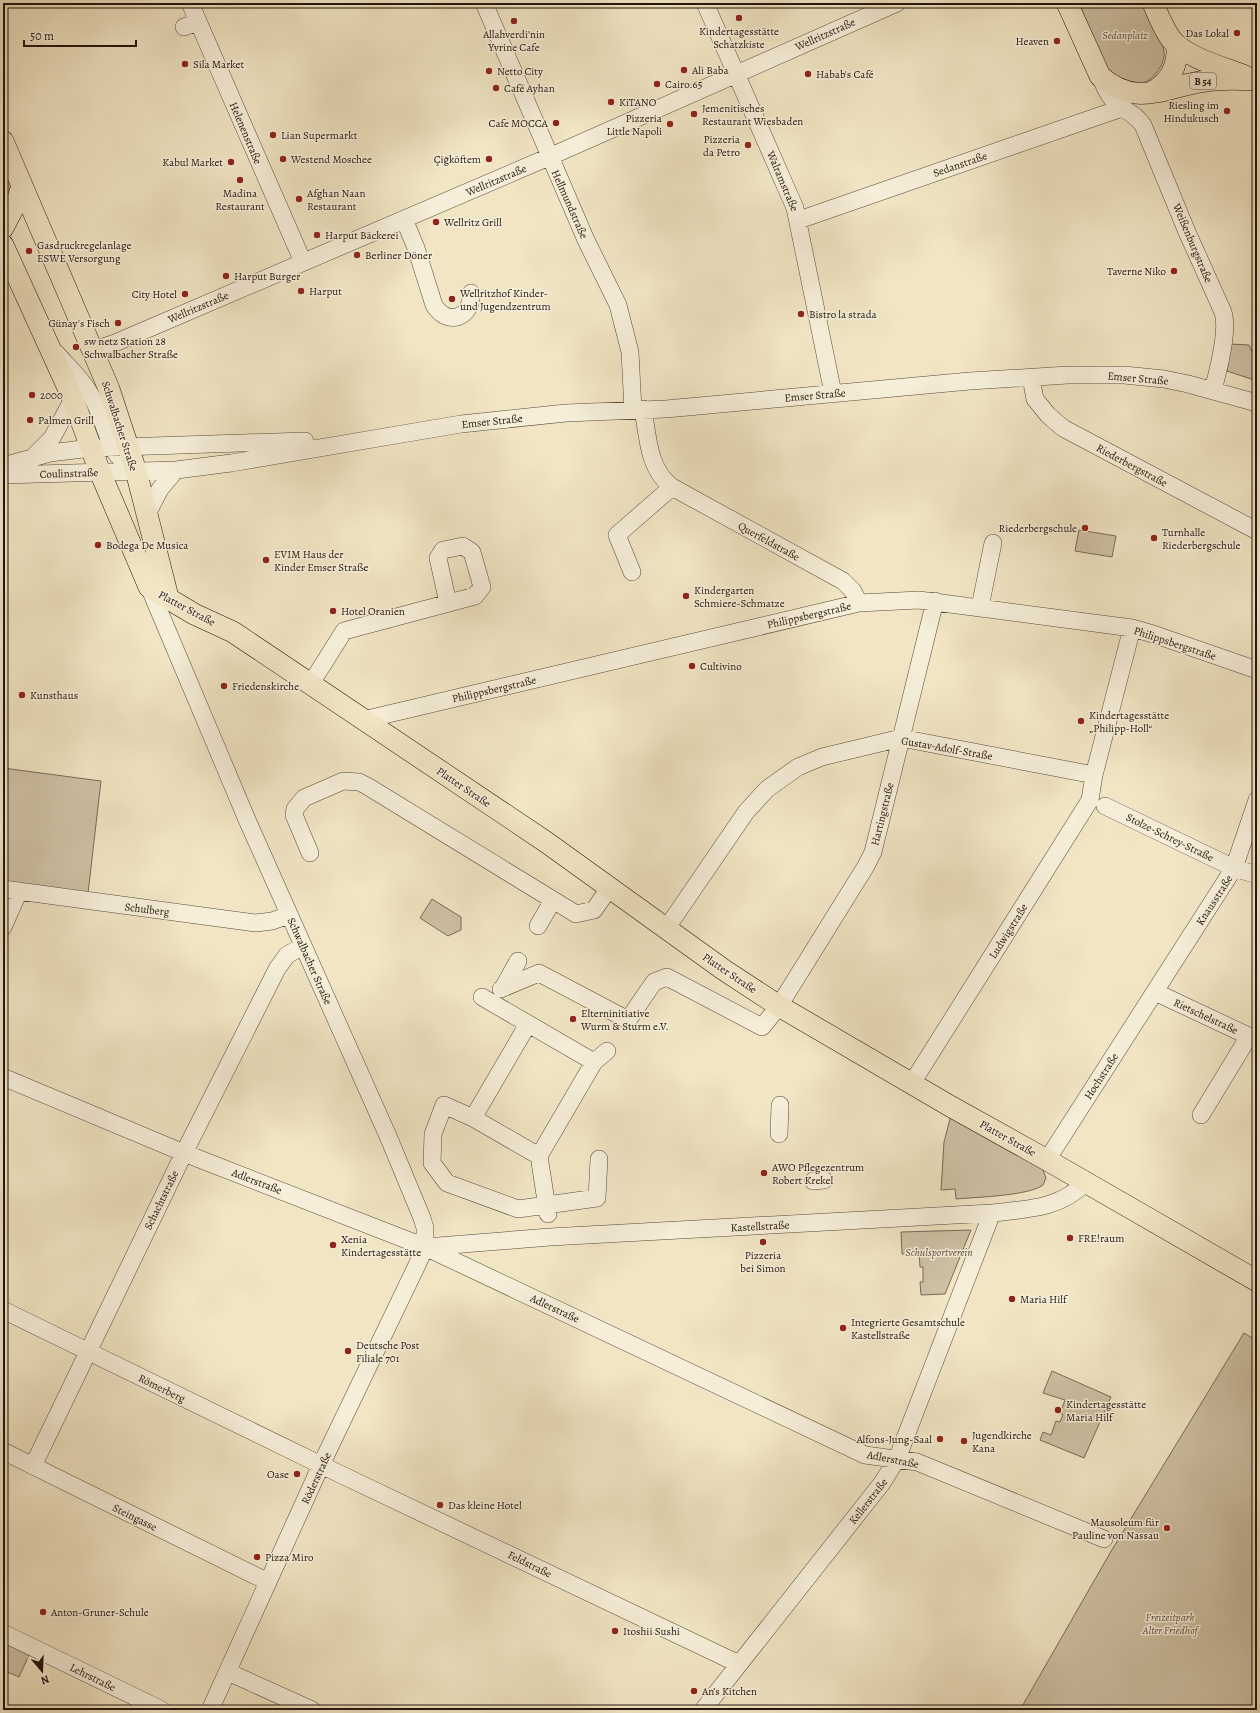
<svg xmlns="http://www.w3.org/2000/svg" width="1260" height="1713" viewBox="0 0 1260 1713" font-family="Alegreya,serif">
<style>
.green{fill:#cec1a5;stroke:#786a58}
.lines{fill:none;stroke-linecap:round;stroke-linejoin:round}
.minor-casing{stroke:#55483a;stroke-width:18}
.major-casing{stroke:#21140c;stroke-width:22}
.minor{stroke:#f6eed9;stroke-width:17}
.major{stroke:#f1e5c4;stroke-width:21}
.poi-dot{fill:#8f2418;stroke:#f6eed9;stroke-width:1.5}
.labels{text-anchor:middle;stroke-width:3;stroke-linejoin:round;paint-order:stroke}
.shield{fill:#f6eed9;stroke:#61554a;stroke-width:1}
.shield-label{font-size:10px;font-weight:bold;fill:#21140c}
.poi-label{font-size:11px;fill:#21140c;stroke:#f6eed9;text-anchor:start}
.street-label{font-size:11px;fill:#21140c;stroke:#f6eed9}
.park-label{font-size:11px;font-style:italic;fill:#5e5142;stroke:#f6eed9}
</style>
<rect width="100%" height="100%" fill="#f1e5c4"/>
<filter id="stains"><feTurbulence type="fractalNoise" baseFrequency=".005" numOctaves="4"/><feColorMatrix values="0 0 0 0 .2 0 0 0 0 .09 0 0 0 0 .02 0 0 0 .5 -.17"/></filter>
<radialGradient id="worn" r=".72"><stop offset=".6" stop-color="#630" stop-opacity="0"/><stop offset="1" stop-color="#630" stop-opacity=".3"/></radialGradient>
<path class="green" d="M 1079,3 L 1145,3 C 1150,16 1162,39 1164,52 C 1166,66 1149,85 1136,84 C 1127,83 1117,78 1109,76 Z
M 3,163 L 24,213 L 4,221 L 3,218 Z
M 1231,344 L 1249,345 L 1252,352 L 1257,353 L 1257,381 L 1227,371 Z
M 1079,530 L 1116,536 L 1112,557 L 1075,551 Z
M 3,768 L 101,781 L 88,893 L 3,882 Z
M 432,899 L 461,917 L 461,930 L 448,936 L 420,918 Z
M 951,1115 L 1043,1170 L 1046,1178 L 1043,1185 C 1028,1196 977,1197 956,1199 L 955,1189 L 941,1190 L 944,1142 Z
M 971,1230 L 945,1294 L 921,1295 L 920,1282 L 923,1282 L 923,1267 L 920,1267 L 919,1253 L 902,1254 L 901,1232 Z
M 1244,1333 L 1257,1341 L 1257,1710 L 1020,1710 L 1110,1553 Z
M 1052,1371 L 1111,1397 L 1084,1458 L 1040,1440 L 1043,1432 L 1051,1435 L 1056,1421 L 1060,1422 L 1063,1415 L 1060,1413 L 1065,1400 L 1043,1393 Z
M 3,1642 L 29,1655 L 19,1677 L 3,1670 Z"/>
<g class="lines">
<g class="minor-casing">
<path id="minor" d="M 190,3 L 303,262
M 484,3 L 586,240 L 618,305 L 630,352 L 633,410
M 705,3 L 795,208 L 833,393
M 184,27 L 198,22
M 1100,76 C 1105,88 1110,100 1121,107 C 1130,113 1137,116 1143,125 L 1187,232 L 1223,312 C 1229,331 1218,371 1213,390
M 404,219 L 416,248 L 434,305 C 447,327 473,318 471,293
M 799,220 L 1122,108
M 92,348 L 103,347 L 115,343 L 549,157 L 897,3
M 56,353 C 69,368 84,381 93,399 C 103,417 106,439 118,456
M 1031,378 L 1035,399 L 1048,415 L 1063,428 L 1257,531
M 643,409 C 648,437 648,469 672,487 L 843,581 L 853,591 L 859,603
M 34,456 L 52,438 L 73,399
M 3,466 L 50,453 L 91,448 L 305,441
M 3,475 L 176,470 L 231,463 L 461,424 L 566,413 L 666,409 L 970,381 L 1068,375 L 1124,375 L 1164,379 L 1188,384 L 1257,403
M 146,516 L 160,489 L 176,470
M 632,572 L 617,535 L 672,487
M 149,587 L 248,822 L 388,1136 L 422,1218 L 425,1228 L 425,1247 L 417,1265 L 321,1465 L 210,1710
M 980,607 L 993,543
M 310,685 L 344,631 L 475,596 L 482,587 L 472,552 L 463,546 L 443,550 L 438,558 L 448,603
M 363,720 L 859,603 L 919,600 L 1132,628 L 1153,634 L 1257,670
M 1105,806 L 1234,868 L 1257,875
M 310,853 L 294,815 L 295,809 L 304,798 L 343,781 L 359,782 L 367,786 L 576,914 L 594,910 L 610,887
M 3,889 L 256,923 L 272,921 L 289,915
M 538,926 L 553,900
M 3,927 L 19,891
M 666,929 L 746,812 L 767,789 L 798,767 L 822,757 L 901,738 L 1094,775
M 503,988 L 539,973 L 628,1020 L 654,982 L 667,977 L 762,1027 L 779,1006 L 866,866 L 873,852 L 935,601
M 501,989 L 503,988 L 518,961
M 1155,992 L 1257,1040
M 482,997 L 594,1062
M 3,1077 L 184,1153 L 425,1247 L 865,1455 L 917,1462 L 1104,1539
M 912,1083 L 1090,800 L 1094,775 L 1132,628
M 1201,1115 L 1249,1036
M 473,1118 L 528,1024
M 779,1134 L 780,1105
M 539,1156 L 473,1118 L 444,1105 L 433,1134 L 432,1163 L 447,1183 L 518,1209 L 597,1198 L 599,1159
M 1047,1160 L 1234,868 L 1257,800
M 813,1181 L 824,1180
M 548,1214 L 539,1156 L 594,1062 L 607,1051
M 426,1247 L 550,1237 L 992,1213 C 1027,1209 1060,1209 1086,1182
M 3,1310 L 321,1465 L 739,1664
M 3,1451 L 268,1582
M 33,1466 L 184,1153 L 277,969 L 287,955 L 303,946
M 3,1633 L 162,1710
M 228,1672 L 312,1710
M 703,1710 L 882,1483 L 897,1459 L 992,1213"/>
</g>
<g class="major-casing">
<path id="major" d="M 1067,3 L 1100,76 C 1137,109 1165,86 1206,81 C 1223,78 1239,79 1255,80
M 1153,3 C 1158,15 1163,28 1171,39 C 1186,58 1223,67 1245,76
M 1152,92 C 1171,81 1178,66 1177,45
M 3,141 L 109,389 L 136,471 L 168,597
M 3,228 L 17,201 L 22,186
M 3,245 L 73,399 L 100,472 L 149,587 L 194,614 L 233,632 L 546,842 L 724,970 L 779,1006 L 950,1106 L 1047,1160 L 1257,1281"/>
</g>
<use href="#minor" class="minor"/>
<use href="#major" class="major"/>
</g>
<g class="poi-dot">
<circle cx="739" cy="18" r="4"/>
<circle cx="514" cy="21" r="4"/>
<circle cx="1237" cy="33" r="4"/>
<circle cx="1057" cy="41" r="4"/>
<circle cx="185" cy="64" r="4"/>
<circle cx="684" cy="70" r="4"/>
<circle cx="489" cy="71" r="4"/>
<circle cx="808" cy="74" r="4"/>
<circle cx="657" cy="84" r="4"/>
<circle cx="496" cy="88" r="4"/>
<circle cx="611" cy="102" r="4"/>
<circle cx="1227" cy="111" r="4"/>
<circle cx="694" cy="114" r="4"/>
<circle cx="556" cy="123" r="4"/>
<circle cx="670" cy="124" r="4"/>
<circle cx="273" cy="135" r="4"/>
<circle cx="748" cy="145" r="4"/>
<circle cx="283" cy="159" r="4"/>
<circle cx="489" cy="159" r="4"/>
<circle cx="231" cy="162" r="4"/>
<circle cx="240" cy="180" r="4"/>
<circle cx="299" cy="199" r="4"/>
<circle cx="436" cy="222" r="4"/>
<circle cx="317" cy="235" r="4"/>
<circle cx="29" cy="251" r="4"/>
<circle cx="357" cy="255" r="4"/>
<circle cx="1174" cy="271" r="4"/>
<circle cx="226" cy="276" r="4"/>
<circle cx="301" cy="291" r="4"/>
<circle cx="185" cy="294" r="4"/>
<circle cx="452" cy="299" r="4"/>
<circle cx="801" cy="314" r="4"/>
<circle cx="118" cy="323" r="4"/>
<circle cx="76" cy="347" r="4"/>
<circle cx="32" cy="395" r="4"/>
<circle cx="30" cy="420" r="4"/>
<circle cx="1085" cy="528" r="4"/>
<circle cx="1154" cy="538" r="4"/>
<circle cx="98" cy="545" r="4"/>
<circle cx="266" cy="560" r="4"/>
<circle cx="686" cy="596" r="4"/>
<circle cx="333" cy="611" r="4"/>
<circle cx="692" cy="666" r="4"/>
<circle cx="224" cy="686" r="4"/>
<circle cx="22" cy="695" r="4"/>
<circle cx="1081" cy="721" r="4"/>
<circle cx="573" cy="1019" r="4"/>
<circle cx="764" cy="1173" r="4"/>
<circle cx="1070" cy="1238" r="4"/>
<circle cx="763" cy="1242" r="4"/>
<circle cx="333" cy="1245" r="4"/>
<circle cx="1012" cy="1299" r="4"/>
<circle cx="843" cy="1328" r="4"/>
<circle cx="348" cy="1351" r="4"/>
<circle cx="1058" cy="1410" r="4"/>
<circle cx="940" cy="1439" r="4"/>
<circle cx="964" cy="1441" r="4"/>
<circle cx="297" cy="1474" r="4"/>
<circle cx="440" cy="1505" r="4"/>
<circle cx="1167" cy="1528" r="4"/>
<circle cx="257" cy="1557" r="4"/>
<circle cx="43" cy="1612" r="4"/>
<circle cx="615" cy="1631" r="4"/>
<circle cx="694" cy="1691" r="4"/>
</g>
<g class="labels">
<rect class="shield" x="1190" y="73" width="26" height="16" rx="3"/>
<g class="shield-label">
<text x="1203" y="85">B 54</text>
</g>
<g class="poi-label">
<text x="739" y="35" text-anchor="middle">Kindertagesstätte<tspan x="739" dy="13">Schatzkiste</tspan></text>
<text x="1229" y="37" text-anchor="end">Das Lokal</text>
<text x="514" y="38" text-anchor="middle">Allahverdi’nin<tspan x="514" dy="13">Yvrine Cafe</tspan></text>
<text x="1049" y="45" text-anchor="end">Heaven</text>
<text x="193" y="68">Sila Market</text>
<text x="692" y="74">Ali Baba</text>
<text x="497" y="75">Netto City</text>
<text x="816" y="78">Habab's Café</text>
<text x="665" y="88">Cairo.65</text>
<text x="504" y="92">Café Ayhan</text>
<text x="619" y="106">KiTANO</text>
<text x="1219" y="109" text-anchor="end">Riesling im<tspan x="1219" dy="13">Hindukusch</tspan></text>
<text x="702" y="112">Jemenitisches<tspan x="702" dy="13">Restaurant Wiesbaden</tspan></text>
<text x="662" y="122" text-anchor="end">Pizzeria<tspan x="662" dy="13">Little Napoli</tspan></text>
<text x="548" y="127" text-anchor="end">Cafe MOCCA</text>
<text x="281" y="139">Lian Supermarkt</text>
<text x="740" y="143" text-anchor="end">Pizzeria<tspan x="740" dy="13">da Petro</tspan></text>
<text x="291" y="163">Westend Moschee</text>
<text x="481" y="163" text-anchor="end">Çiğköftem</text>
<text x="223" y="166" text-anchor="end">Kabul Market</text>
<text x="240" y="197" text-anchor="middle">Madina<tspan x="240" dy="13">Restaurant</tspan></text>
<text x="307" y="197">Afghan Naan<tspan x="307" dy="13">Restaurant</tspan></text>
<text x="444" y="226">Wellritz Grill</text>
<text x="325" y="239">Harput Bäckerei</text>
<text x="37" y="249">Gasdruckregelanlage<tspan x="37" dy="13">ESWE Versorgung</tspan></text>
<text x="365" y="259">Berliner Döner</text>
<text x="1166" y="275" text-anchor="end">Taverne Niko</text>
<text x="234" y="280">Harput Burger</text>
<text x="309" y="295">Harput</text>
<text x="460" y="297">Wellritzhof Kinder-<tspan x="460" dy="13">und Jugendzentrum</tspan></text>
<text x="177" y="298" text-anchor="end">City Hotel</text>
<text x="809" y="318">Bistro la strada</text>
<text x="110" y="327" text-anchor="end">Günay's Fisch</text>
<text x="84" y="345">sw netz Station 28<tspan x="84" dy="13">Schwalbacher Straße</tspan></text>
<text x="40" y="399">2000</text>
<text x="38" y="424">Palmen Grill</text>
<text x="1077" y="532" text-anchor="end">Riederbergschule</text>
<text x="1162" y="536">Turnhalle<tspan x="1162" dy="13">Riederbergschule</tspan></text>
<text x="106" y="549">Bodega De Musica</text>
<text x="274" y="558">EVIM Haus der<tspan x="274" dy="13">Kinder Emser Straße</tspan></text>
<text x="694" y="594">Kindergarten<tspan x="694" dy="13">Schmiere-Schmatze</tspan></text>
<text x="341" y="615">Hotel Oranien</text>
<text x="700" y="670">Cultivino</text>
<text x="232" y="690">Friedenskirche</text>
<text x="30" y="699">Kunsthaus</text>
<text x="1089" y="719">Kindertagesstätte<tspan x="1089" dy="13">„Philipp-Holl“</tspan></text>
<text x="581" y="1017">Elterninitiative<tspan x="581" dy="13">Wurm &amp; Sturm e.V.</tspan></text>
<text x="772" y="1171">AWO Pflegezentrum<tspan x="772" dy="13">Robert Krekel</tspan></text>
<text x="1078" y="1242">FRE!raum</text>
<text x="341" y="1243">Xenia<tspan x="341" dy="13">Kindertagesstätte</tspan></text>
<text x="763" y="1259" text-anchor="middle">Pizzeria<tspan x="763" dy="13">bei Simon</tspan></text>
<text x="1020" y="1303">Maria Hilf</text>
<text x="851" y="1326">Integrierte Gesamtschule<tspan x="851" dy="13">Kastellstraße</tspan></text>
<text x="356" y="1349">Deutsche Post<tspan x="356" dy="13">Filiale 701</tspan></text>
<text x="1066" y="1408">Kindertagesstätte<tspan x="1066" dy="13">Maria Hilf</tspan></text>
<text x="972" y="1439">Jugendkirche<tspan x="972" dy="13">Kana</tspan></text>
<text x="932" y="1443" text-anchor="end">Alfons-Jung-Saal</text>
<text x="289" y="1478" text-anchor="end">Oase</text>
<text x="448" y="1509">Das kleine Hotel</text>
<text x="1159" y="1526" text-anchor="end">Mausoleum für<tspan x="1159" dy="13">Pauline von Nassau</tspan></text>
<text x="265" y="1561">Pizza Miro</text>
<text x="51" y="1616">Anton-Gruner-Schule</text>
<text x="623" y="1635">Itoshii Sushi</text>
<text x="702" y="1695">An’s Kitchen</text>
</g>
<g class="street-label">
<text transform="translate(825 34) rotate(-24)" y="4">Wellritzstraße</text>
<text transform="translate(246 133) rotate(67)" y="4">Helenenstraße</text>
<text transform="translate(960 164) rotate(-19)" y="4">Sedanstraße</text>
<text transform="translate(496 180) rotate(-23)" y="4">Wellritzstraße</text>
<text transform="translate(783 181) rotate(67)" y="4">Walramstraße</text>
<text transform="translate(570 204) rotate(66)" y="4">Hellmundstraße</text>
<text transform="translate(1193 243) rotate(67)" y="4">Weißenburgstraße</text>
<text transform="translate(198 307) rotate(-23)" y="4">Wellritzstraße</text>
<text transform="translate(1138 378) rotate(5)" y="4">Emser Straße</text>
<text transform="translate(815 395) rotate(-5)" y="4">Emser Straße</text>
<text transform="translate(492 421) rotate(-6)" y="4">Emser Straße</text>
<text transform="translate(120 426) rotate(72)" y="4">Schwalbacher Straße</text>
<text transform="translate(1132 465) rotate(28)" y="4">Riederbergstraße</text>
<text transform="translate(69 473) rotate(-2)" y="4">Coulinstraße</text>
<text transform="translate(769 541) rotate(29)" y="4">Querfeldstraße</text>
<text transform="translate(187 608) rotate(28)" y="4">Platter Straße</text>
<text transform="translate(809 615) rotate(-13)" y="4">Philippsbergstraße</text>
<text transform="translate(1175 643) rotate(18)" y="4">Philippsbergstraße</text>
<text transform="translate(494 689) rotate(-13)" y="4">Philippsbergstraße</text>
<text transform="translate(947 748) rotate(10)" y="4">Gustav-Adolf-Straße</text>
<text transform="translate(464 787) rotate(34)" y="4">Platter Straße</text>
<text transform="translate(882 814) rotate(-76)" y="4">Hartingstraße</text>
<text transform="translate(1170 837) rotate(26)" y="4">Stolze-Schrey-Straße</text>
<text transform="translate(1214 900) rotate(-57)" y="4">Knausstraße</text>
<text transform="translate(147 909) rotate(7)" y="4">Schulberg</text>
<text transform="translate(1008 931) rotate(-58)" y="4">Ludwigstraße</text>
<text transform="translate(310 961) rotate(66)" y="4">Schwalbacher Straße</text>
<text transform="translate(730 973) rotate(34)" y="4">Platter Straße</text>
<text transform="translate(1206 1016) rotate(25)" y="4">Rietschelstraße</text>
<text transform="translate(1101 1076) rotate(-57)" y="4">Hochstraße</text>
<text transform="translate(1008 1138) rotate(29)" y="4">Platter Straße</text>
<text transform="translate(257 1181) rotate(21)" y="4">Adlerstraße</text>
<text transform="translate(161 1200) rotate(-64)" y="4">Schachtstraße</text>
<text transform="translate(760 1226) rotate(-3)" y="4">Kastellstraße</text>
<text transform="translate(555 1308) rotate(25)" y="4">Adlerstraße</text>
<text transform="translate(162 1388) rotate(26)" y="4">Römerberg</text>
<text transform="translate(893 1459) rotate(11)" y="4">Adlerstraße</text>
<text transform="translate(316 1478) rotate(-65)" y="4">Röderstraße</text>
<text transform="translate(868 1501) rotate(-52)" y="4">Kellerstraße</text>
<text transform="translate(135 1517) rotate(26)" y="4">Steingasse</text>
<text transform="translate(530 1564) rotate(26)" y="4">Feldstraße</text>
<text transform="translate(93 1677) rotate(26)" y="4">Lehrstraße</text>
</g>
<g class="park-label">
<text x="1125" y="39">Sedanplatz</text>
<text x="939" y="1256">Schulsportverein</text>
<text x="1170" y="1621">Freizeitpark<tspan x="1170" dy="13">Alter Friedhof</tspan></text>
</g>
</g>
<rect width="1260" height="1713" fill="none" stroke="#f1e5c4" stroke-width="16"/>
<rect x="4" y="4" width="1252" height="1705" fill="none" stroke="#21140c" stroke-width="2"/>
<rect x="8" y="8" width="1244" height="1697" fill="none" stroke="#21140c"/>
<g transform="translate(42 1671) rotate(161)" stroke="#f6eed9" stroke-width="3" paint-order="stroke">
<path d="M0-3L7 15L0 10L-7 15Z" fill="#21140c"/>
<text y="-6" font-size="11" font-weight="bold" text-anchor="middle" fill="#21140c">N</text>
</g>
<path d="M24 40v6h112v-6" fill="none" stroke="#21140c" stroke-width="2"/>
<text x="30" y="40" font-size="12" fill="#21140c" stroke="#f6eed9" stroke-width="3" paint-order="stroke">50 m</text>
<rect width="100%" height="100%" filter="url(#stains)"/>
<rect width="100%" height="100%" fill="url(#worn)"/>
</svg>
